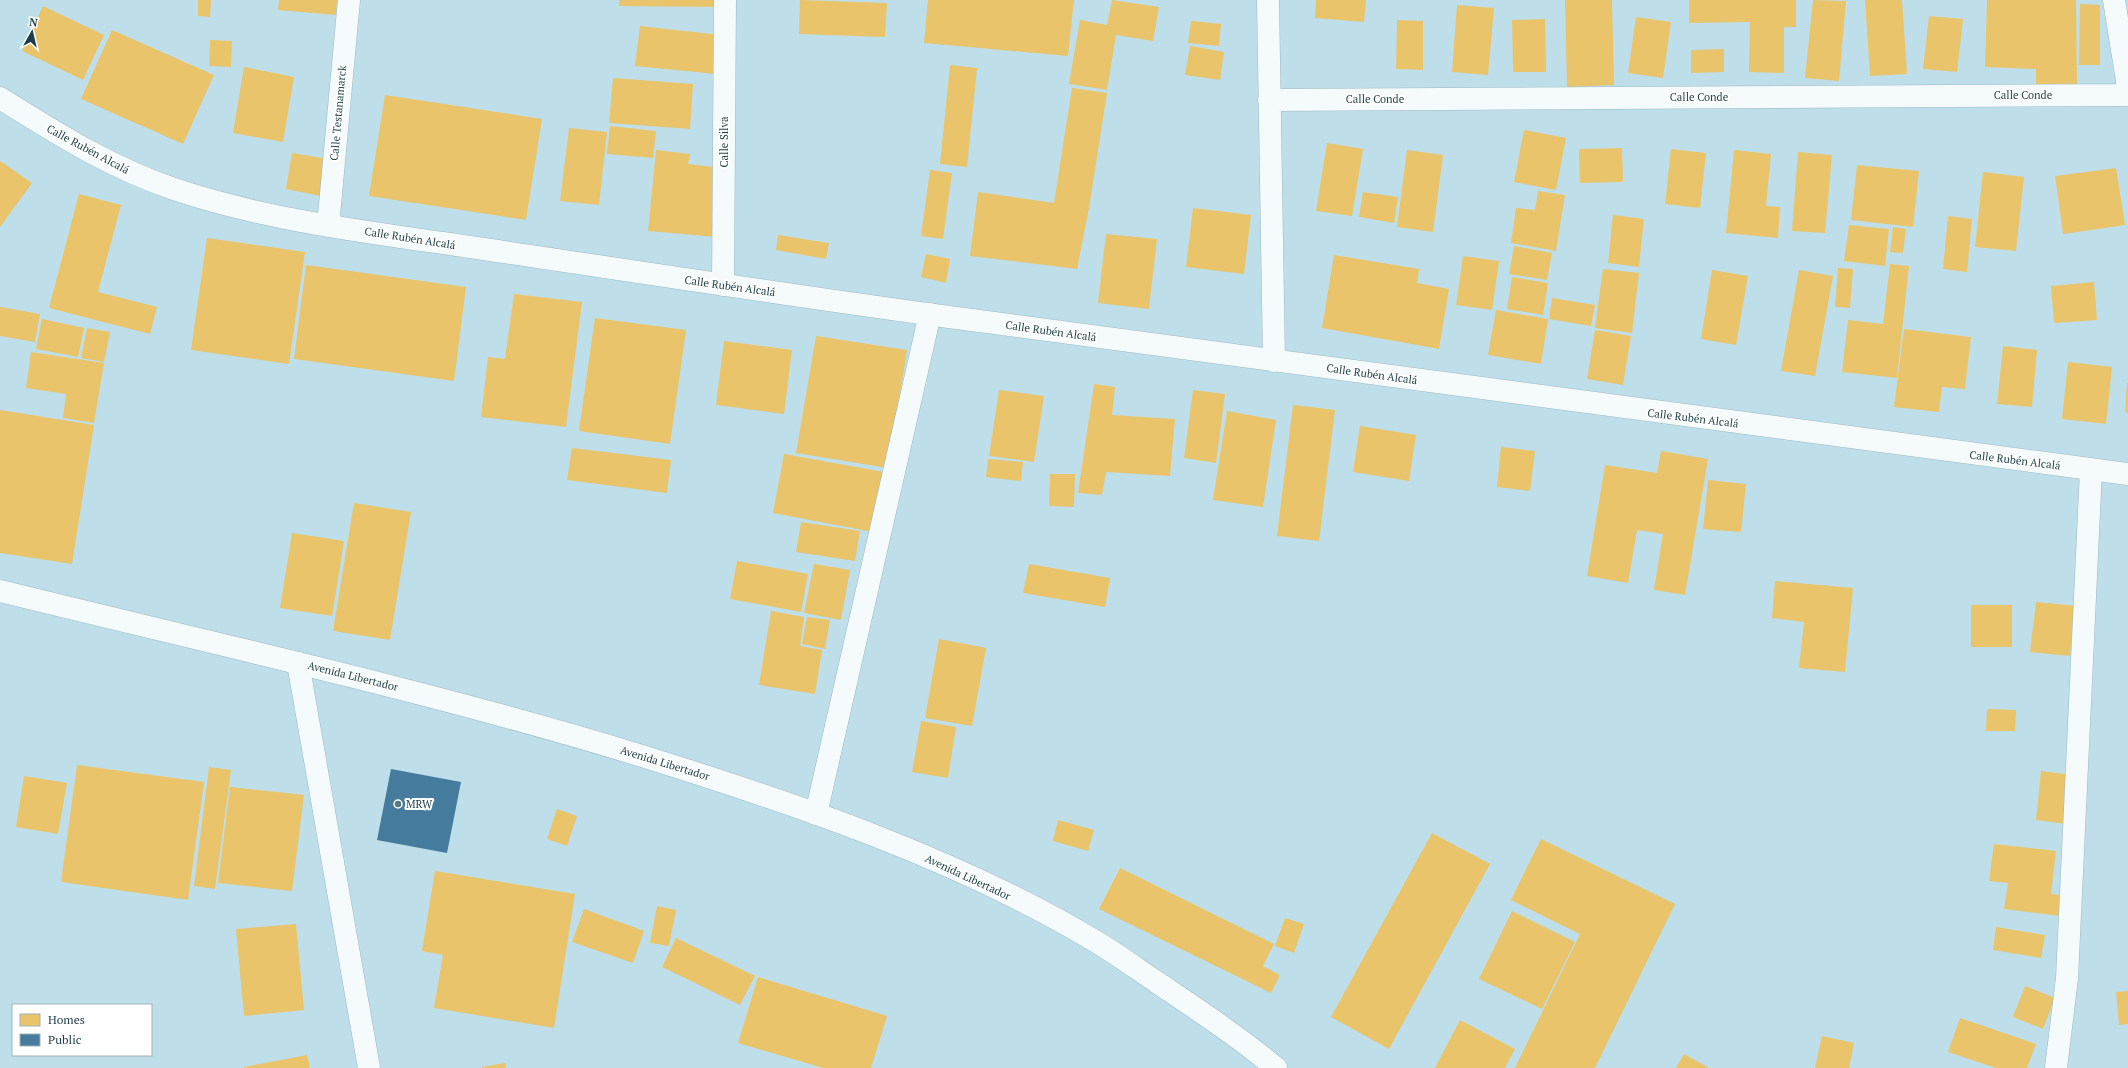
<svg xmlns="http://www.w3.org/2000/svg" width="2128" height="1068" viewBox="0 0 2128 1068" font-family="'PT Serif',serif">
<style>
.homes{fill:#e9c46a}
.public{fill:#457b9d}
.lines{fill:none;stroke-linecap:round;stroke-linejoin:round}
.street-casing{stroke:#9bb8c2;stroke-width:23}
.highway-casing{stroke:#9bb8c2;stroke-width:23}
.street{stroke:#f5fafc;stroke-width:22}
.highway{stroke:#f5fafc;stroke-width:22}
.poi-dot{fill:#567781;stroke:#fefefe;stroke-width:1.5}
.labels{text-anchor:middle;stroke-width:4;stroke-linejoin:round;paint-order:stroke}
.street-label{font-size:11px;fill:#1e3f49;stroke:#fefefe}
.poi-label{font-size:11px;fill:#1e3f49;stroke:#fefefe;text-anchor:start}
</style>
<rect width="100%" height="100%" fill="#bedfea"/>
<path class="homes" d="M 198,0 L 211,0 L 210,17 L 198,16 Z
M 279,0 L 337,0 L 336,15 L 278,10 Z
M 619,0 L 720,0 L 720,7 L 619,6 Z
M 800,0 L 887,3 L 885,37 L 799,34 Z
M 928,0 L 1074,0 L 1068,56 L 924,43 Z
M 1112,0 L 1159,7 L 1153,41 L 1116,35 L 1107,90 L 1069,84 L 1080,20 L 1107,25 Z
M 1316,0 L 1366,0 L 1364,22 L 1315,18 Z
M 1565,0 L 1612,0 L 1614,85 L 1567,87 Z
M 1689,0 L 1796,0 L 1796,27 L 1784,27 L 1784,73 L 1749,72 L 1750,22 L 1689,23 Z
M 1813,0 L 1846,1 L 1839,81 L 1805,78 Z
M 1865,0 L 1902,0 L 1907,74 L 1870,76 Z
M 1987,0 L 2076,0 L 2077,84 L 2036,84 L 2036,69 L 1985,67 Z
M 2080,4 L 2100,5 L 2100,65 L 2079,65 Z
M 1457,5 L 1494,8 L 1488,75 L 1452,72 Z
M 43,6 L 104,35 L 83,80 L 22,51 Z
M 1929,16 L 1963,19 L 1957,72 L 1923,69 Z
M 1636,17 L 1671,22 L 1663,78 L 1628,73 Z
M 1545,19 L 1546,72 L 1513,72 L 1512,20 Z
M 1397,20 L 1423,21 L 1423,70 L 1396,69 Z
M 1191,21 L 1221,24 L 1219,46 L 1188,43 Z
M 640,26 L 720,35 L 716,74 L 635,66 Z
M 112,30 L 214,75 L 183,144 L 81,99 Z
M 210,40 L 232,41 L 231,67 L 209,66 Z
M 1190,46 L 1224,52 L 1220,80 L 1185,75 Z
M 1724,49 L 1724,72 L 1691,73 L 1691,50 Z
M 950,65 L 977,68 L 967,167 L 940,164 Z
M 244,67 L 294,77 L 283,142 L 233,133 Z
M 613,78 L 693,84 L 690,129 L 609,123 Z
M 1072,88 L 1107,93 L 1089,208 L 1077,269 L 970,256 L 978,192 L 1054,203 Z
M 385,95 L 542,119 L 526,220 L 369,196 Z
M 610,126 L 656,131 L 653,158 L 607,154 Z
M 569,128 L 607,132 L 599,205 L 560,201 Z
M 1524,130 L 1566,138 L 1556,190 L 1514,182 Z
M 1327,143 L 1363,149 L 1352,216 L 1316,211 Z
M 1622,148 L 1623,182 L 1580,183 L 1579,149 Z
M 1671,149 L 1706,153 L 1700,208 L 1665,204 Z
M 656,150 L 690,154 L 688,164 L 722,168 L 716,237 L 648,231 Z
M 1407,150 L 1443,155 L 1433,232 L 1397,227 Z
M 1734,150 L 1771,154 L 1766,206 L 1780,207 L 1778,238 L 1726,233 Z
M 1798,152 L 1832,155 L 1825,233 L 1792,231 Z
M 292,153 L 328,159 L 321,196 L 286,189 Z
M 0,161 L 32,183 L 0,227 Z
M 1857,165 L 1919,171 L 1913,227 L 1851,220 Z
M 2116,168 L 2125,225 L 2063,234 L 2055,176 Z
M 930,170 L 952,173 L 943,239 L 921,236 Z
M 1983,172 L 2024,177 L 2016,251 L 1975,247 Z
M 1538,191 L 1565,195 L 1556,251 L 1511,243 L 1516,208 L 1535,210 Z
M 1363,192 L 1398,197 L 1394,223 L 1359,217 Z
M 79,194 L 121,205 L 98,292 L 157,307 L 150,334 L 49,308 Z
M 1193,208 L 1251,215 L 1244,274 L 1186,267 Z
M 1613,215 L 1644,219 L 1639,267 L 1608,263 Z
M 1948,216 L 1972,219 L 1967,272 L 1943,269 Z
M 1849,225 L 1889,229 L 1885,266 L 1844,261 Z
M 1893,227 L 1906,229 L 1903,253 L 1890,252 Z
M 1106,234 L 1157,239 L 1149,309 L 1098,303 Z
M 778,235 L 829,243 L 826,259 L 776,250 Z
M 207,238 L 305,252 L 289,364 L 191,350 Z
M 1514,246 L 1552,253 L 1547,280 L 1509,274 Z
M 926,254 L 950,259 L 946,283 L 921,277 Z
M 1334,255 L 1419,269 L 1417,283 L 1449,289 L 1439,349 L 1322,328 Z
M 1463,256 L 1499,261 L 1492,310 L 1456,305 Z
M 1890,264 L 1909,266 L 1897,378 L 1842,372 L 1848,320 L 1883,324 Z
M 306,265 L 466,287 L 454,381 L 294,359 Z
M 1838,268 L 1853,269 L 1850,308 L 1835,307 Z
M 1603,269 L 1639,273 L 1632,333 L 1595,328 Z
M 1712,270 L 1748,276 L 1736,345 L 1701,339 Z
M 1799,270 L 1833,276 L 1815,376 L 1781,371 Z
M 1512,277 L 1548,283 L 1543,315 L 1507,309 Z
M 2094,282 L 2097,320 L 2054,323 L 2051,286 Z
M 514,294 L 582,302 L 566,427 L 481,417 L 488,357 L 505,359 Z
M 1552,298 L 1595,305 L 1591,326 L 1549,319 Z
M 0,307 L 40,314 L 35,342 L 0,336 Z
M 1496,310 L 1548,319 L 1541,364 L 1488,355 Z
M 595,318 L 686,330 L 670,444 L 579,431 Z
M 42,319 L 84,328 L 78,357 L 36,349 Z
M 87,328 L 110,332 L 104,362 L 81,358 Z
M 1904,329 L 1971,337 L 1965,389 L 1942,387 L 1939,412 L 1894,407 Z
M 1595,330 L 1631,336 L 1623,385 L 1587,379 Z
M 816,336 L 907,350 L 888,468 L 796,453 Z
M 724,341 L 792,350 L 784,414 L 716,405 Z
M 2003,346 L 2037,350 L 2032,407 L 1997,404 Z
M 31,352 L 104,363 L 94,423 L 63,418 L 66,394 L 26,388 Z
M 2068,362 L 2112,367 L 2106,424 L 2062,419 Z
M 2127,383 L 2128,383 L 2128,413 L 2125,412 Z
M 1094,384 L 1115,387 L 1112,415 L 1175,419 L 1170,476 L 1106,472 L 1102,495 L 1078,493 Z
M 999,390 L 1044,396 L 1034,462 L 989,456 Z
M 1193,390 L 1225,394 L 1216,463 L 1184,458 Z
M 1293,405 L 1335,410 L 1319,541 L 1277,536 Z
M 0,410 L 94,425 L 72,564 L 0,553 Z
M 1227,411 L 1276,420 L 1263,507 L 1213,500 Z
M 1360,426 L 1416,435 L 1409,481 L 1353,472 Z
M 1501,447 L 1535,451 L 1530,491 L 1497,487 Z
M 572,448 L 671,460 L 667,493 L 567,480 Z
M 1661,451 L 1708,459 L 1685,595 L 1654,590 L 1663,534 L 1637,530 L 1628,583 L 1587,576 L 1605,465 L 1657,473 Z
M 784,454 L 884,472 L 873,532 L 773,513 Z
M 988,459 L 1023,462 L 1021,481 L 986,477 Z
M 1050,474 L 1075,474 L 1074,507 L 1049,506 Z
M 1708,480 L 1746,484 L 1741,532 L 1703,529 Z
M 354,503 L 411,512 L 390,640 L 333,631 Z
M 801,522 L 860,531 L 855,561 L 796,552 Z
M 292,533 L 344,541 L 332,616 L 280,608 Z
M 737,561 L 808,574 L 801,612 L 730,599 Z
M 814,564 L 850,570 L 841,620 L 804,613 Z
M 1029,564 L 1110,578 L 1105,607 L 1023,593 Z
M 1775,581 L 1853,588 L 1845,672 L 1799,668 L 1804,622 L 1772,618 Z
M 2036,602 L 2087,607 L 2084,632 L 2072,631 L 2070,656 L 2030,652 Z
M 1971,605 L 2012,605 L 2012,647 L 1971,647 Z
M 771,611 L 804,617 L 800,646 L 822,650 L 815,694 L 759,685 Z
M 807,617 L 830,620 L 825,649 L 802,644 Z
M 939,639 L 986,648 L 972,726 L 925,718 Z
M 1987,709 L 2016,710 L 2015,731 L 1986,731 Z
M 921,721 L 956,727 L 948,778 L 912,772 Z
M 77,765 L 204,782 L 188,900 L 61,882 Z
M 209,767 L 231,770 L 215,889 L 194,886 Z
M 2041,771 L 2073,775 L 2067,824 L 2036,820 Z
M 24,776 L 67,783 L 58,834 L 16,827 Z
M 230,787 L 304,795 L 292,891 L 218,883 Z
M 557,809 L 577,816 L 567,846 L 547,839 Z
M 1058,820 L 1094,830 L 1088,851 L 1053,841 Z
M 1432,833 L 1490,864 L 1389,1049 L 1331,1017 Z
M 1541,839 L 1675,904 L 1595,1068 L 1515,1068 L 1580,934 L 1511,900 Z
M 1994,844 L 2056,851 L 2051,894 L 2071,896 L 2069,917 L 2004,909 L 2008,883 L 1989,881 Z
M 1120,868 L 1274,944 L 1263,966 L 1280,975 L 1271,993 L 1099,909 Z
M 435,871 L 575,894 L 554,1028 L 434,1008 L 443,955 L 422,951 Z
M 657,906 L 676,910 L 669,946 L 650,943 Z
M 584,909 L 644,931 L 633,963 L 572,942 Z
M 1512,911 L 1575,942 L 1542,1009 L 1479,979 Z
M 1285,918 L 1304,924 L 1294,953 L 1275,946 Z
M 296,924 L 304,1010 L 244,1016 L 236,929 Z
M 1996,927 L 2045,935 L 2041,958 L 1993,950 Z
M 676,938 L 755,976 L 740,1005 L 662,967 Z
M 758,977 L 887,1016 L 871,1068 L 823,1068 L 738,1043 Z
M 2025,986 L 2055,998 L 2043,1029 L 2013,1017 Z
M 2128,991 L 2128,1024 L 2119,1025 L 2116,992 Z
M 1960,1018 L 2036,1044 L 2027,1068 L 1996,1068 L 1948,1052 Z
M 1460,1020 L 1515,1049 L 1505,1068 L 1435,1068 Z
M 1822,1036 L 1854,1043 L 1849,1068 L 1815,1068 Z
M 1684,1054 L 1709,1068 L 1676,1068 Z
M 307,1055 L 310,1068 L 244,1068 L 244,1067 Z
M 505,1063 L 506,1068 L 482,1068 L 482,1067 Z"/>
<path class="public" d="M 391,769 L 461,782 L 447,853 L 377,840 Z"/>
<g class="lines">
<g class="street-casing">
<path id="street" d="M 1268,0 L 1274,361
M 2114,0 L 2128,87
M 0,98 C 56,133 111,168 174,189 C 272,222 382,234 484,249 C 639,272 794,296 949,317 C 1342,370 1735,423 2128,474
M 1269,100 L 2128,95
M 328,226 L 349,0
M 723,285 L 725,0
M 298,663 L 369,1068
M 816,814 L 930,314
M 2056,1068 L 2067,978 L 2091,470"/>
</g>
<g class="highway-casing">
<path id="highway" d="M 0,591 C 215,644 430,691 642,756 C 796,804 956,858 1095,941 C 1117,954 1137,969 1158,983 C 1198,1010 1239,1037 1276,1068"/>
</g>
<use href="#street" class="street"/>
<use href="#highway" class="highway"/>
</g>
<circle class="poi-dot" cx="398" cy="804" r="4"/>
<g class="labels">
<g class="street-label">
<text x="2023" y="99">Calle Conde</text>
<text x="1699" y="101">Calle Conde</text>
<text x="1375" y="103">Calle Conde</text>
<text transform="translate(338 113) rotate(-85)" y="4">Calle Testanamarck</text>
<text transform="translate(724 142) rotate(-90)" y="4">Calle Silva</text>
<text transform="translate(88 149) rotate(28)" y="4">Calle Rubén Alcalá</text>
<text transform="translate(410 238) rotate(9)" y="4">Calle Rubén Alcalá</text>
<text transform="translate(730 286) rotate(8)" y="4">Calle Rubén Alcalá</text>
<text transform="translate(1051 331) rotate(8)" y="4">Calle Rubén Alcalá</text>
<text transform="translate(1372 374) rotate(8)" y="4">Calle Rubén Alcalá</text>
<text transform="translate(1693 418) rotate(7)" y="4">Calle Rubén Alcalá</text>
<text transform="translate(2015 460) rotate(7)" y="4">Calle Rubén Alcalá</text>
<text transform="translate(353 676) rotate(14)" y="4">Avenida Libertador</text>
<text transform="translate(665 763) rotate(17)" y="4">Avenida Libertador</text>
<text transform="translate(968 877) rotate(25)" y="4">Avenida Libertador</text>
</g>
<g class="poi-label">
<text x="406" y="808">MRW</text>
</g>
</g>
<rect x="12" y="1004" width="140" height="52" fill="#fefefe" stroke="#a4b2b6"/>
<rect x="20" y="1014" width="20" height="12" fill="#e9c46a" stroke="#a4b2b6"/>
<text x="48" y="1024" font-size="12" fill="#1e3f49">Homes</text>
<rect x="20" y="1034" width="20" height="12" fill="#457b9d" stroke="#a4b2b6"/>
<text x="48" y="1044" font-size="12" fill="#1e3f49">Public</text>
<g transform="translate(32 32) rotate(8)" stroke="#fefefe" stroke-width="3" paint-order="stroke">
<path d="M0-3L7 15L0 10L-7 15Z" fill="#1e3f49"/>
<text y="-6" font-size="11" font-weight="bold" text-anchor="middle" fill="#1e3f49">N</text>
</g>
</svg>
